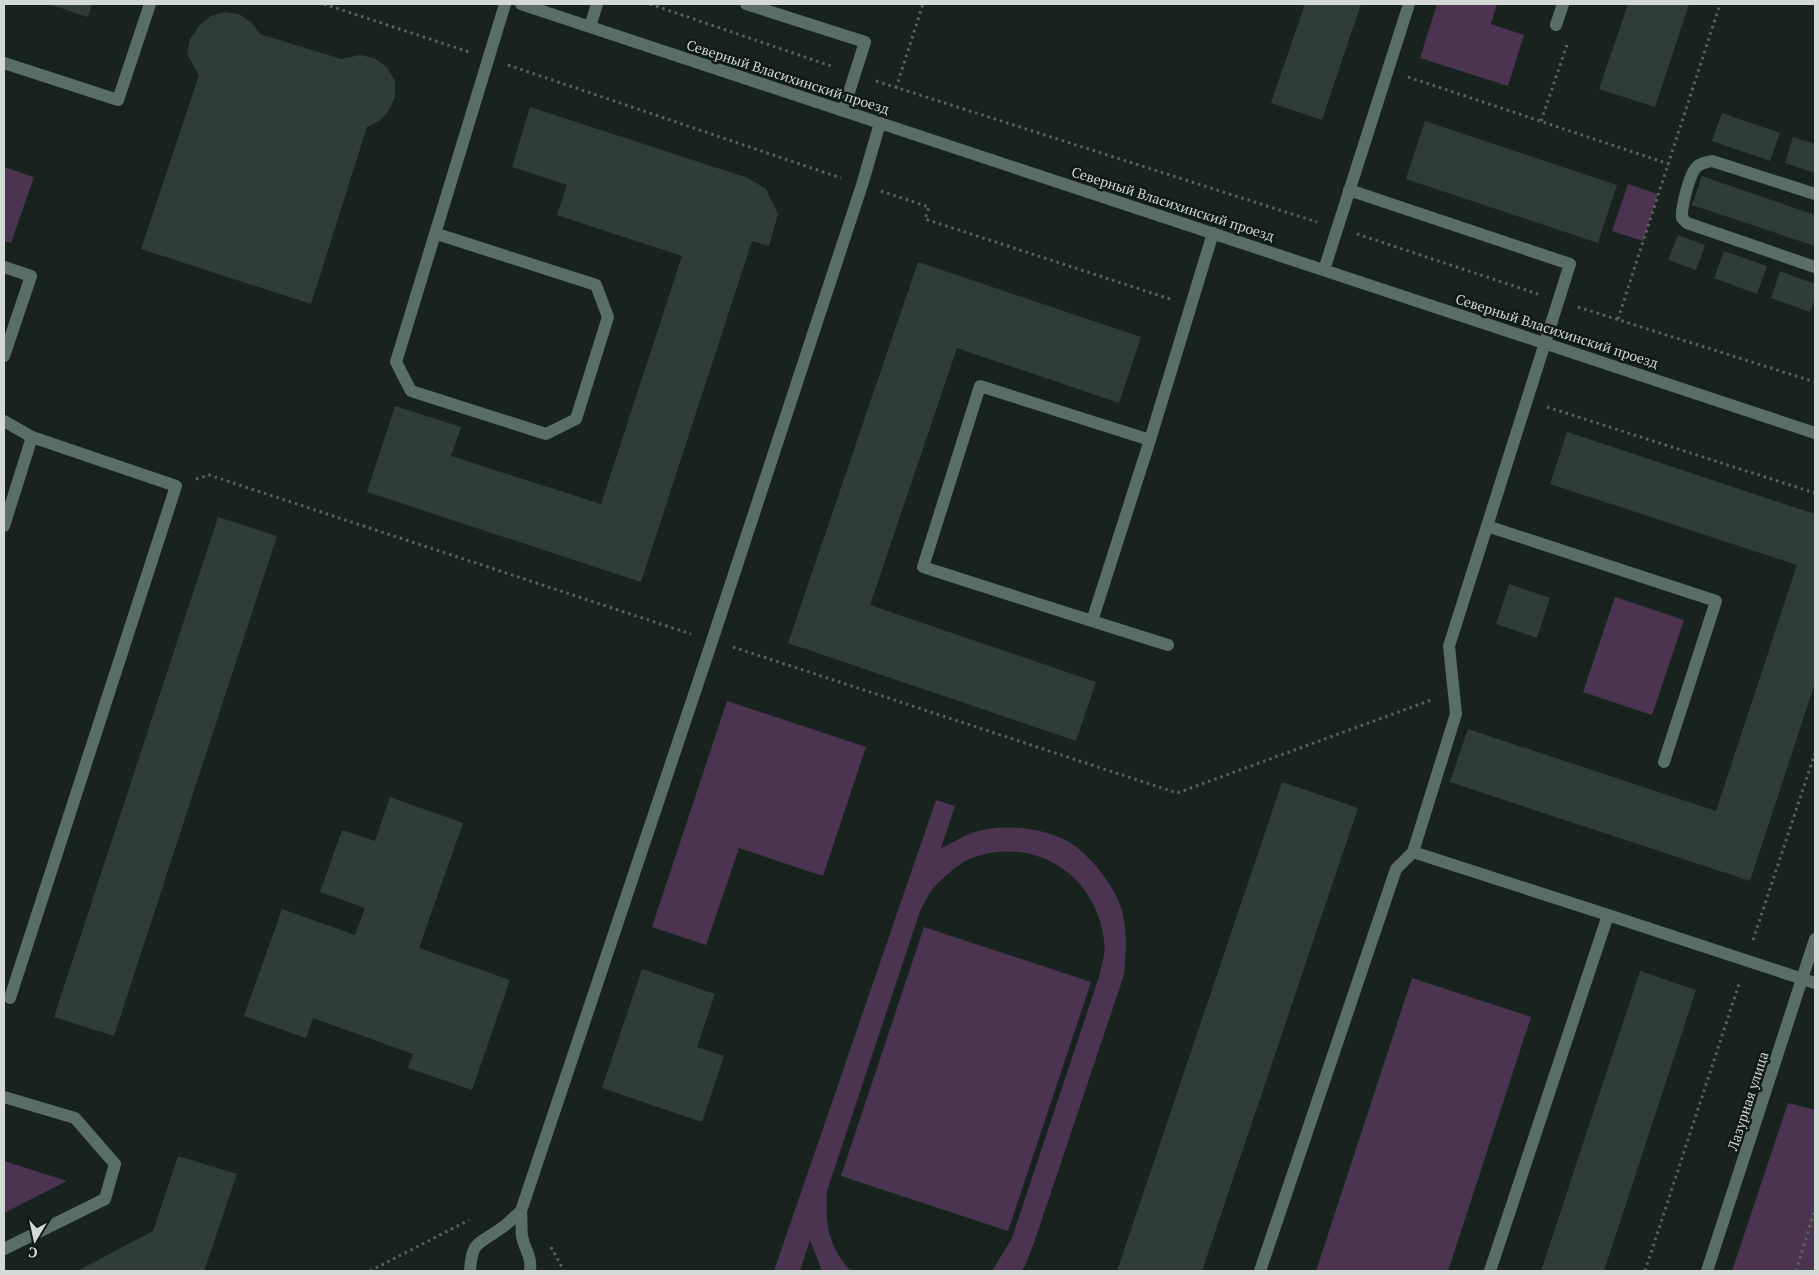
<svg xmlns="http://www.w3.org/2000/svg" width="1819" height="1275" viewBox="0 0 1819 1275" font-family="'PT Serif',serif">
<style>
.green{fill:#4b344f}
.building{fill:#303c38}
.lines{fill:none;stroke-linecap:round;stroke-linejoin:round}
.path{stroke:#58625f;stroke-width:3;stroke-dasharray:2.5 4;stroke-linecap:butt}
.minor{stroke:#5a6d67;stroke-width:12}
.labels{text-anchor:middle;stroke-width:5;stroke-linejoin:round;paint-order:stroke}
.street-label{font-size:14px;fill:#d2d9d7;stroke:#0f1a16}
</style>
<rect width="100%" height="100%" fill="#182320"/>
<path class="green" d="M 1437,4 L 1497,4 L 1491,24 L 1524,35 L 1508,86 L 1420,58 Z
M 4,167 L 34,177 L 11,243 L 4,241 Z
M 1628,184 L 1658,194 L 1643,241 L 1612,231 Z
M 1615,597 L 1684,620 L 1652,715 L 1583,692 Z
M 727,701 L 866,747 L 823,876 L 739,848 L 706,945 L 652,927 Z
M 936,800 L 955,806 L 941,848 C 951,844 961,837 972,833 C 999,823 1043,827 1069,842 C 1091,856 1117,888 1123,914 C 1127,935 1126,955 1124,975 L 1035,1240 L 1025,1266 L 1021,1271 L 992,1271 L 1012,1238 L 1099,977 C 1102,965 1106,952 1104,940 C 1096,873 1032,834 969,859 C 959,863 938,882 931,891 C 927,897 924,904 920,911 L 827,1191 C 825,1224 828,1246 851,1271 L 822,1271 L 810,1240 L 800,1271 L 774,1271 Z
M 924,927 L 1091,982 L 1008,1231 L 841,1176 Z
M 1412,978 L 1531,1017 L 1448,1271 L 1316,1271 Z
M 1788,1103 L 1815,1110 L 1815,1271 L 1732,1271 Z
M 4,1161 L 67,1181 L 4,1213 Z"/>
<path class="building" d="M 49,4 L 92,4 L 88,17 Z
M 1305,4 L 1361,4 L 1322,120 L 1271,103 Z
M 1628,4 L 1689,4 L 1655,107 L 1599,89 Z
M 224,12 L 239,14 L 252,23 L 260,34 L 341,59 L 360,55 L 374,58 L 387,67 L 395,81 L 395,97 L 389,110 L 381,120 L 367,127 L 311,304 L 141,249 L 199,75 L 187,54 L 190,39 L 200,25 L 211,16 Z
M 530,107 L 748,178 L 766,189 L 778,214 L 769,246 L 752,241 L 641,582 L 367,492 L 395,406 L 461,427 L 451,456 L 601,504 L 682,256 L 557,215 L 567,185 L 512,167 Z
M 1722,113 L 1780,133 L 1770,161 L 1712,141 Z
M 1425,121 L 1617,185 L 1598,243 L 1406,179 Z
M 1793,137 L 1815,144 L 1815,173 L 1785,163 Z
M 1702,176 L 1815,215 L 1815,246 L 1692,205 Z
M 1678,235 L 1705,245 L 1696,270 L 1668,260 Z
M 1724,251 L 1767,266 L 1757,294 L 1714,278 Z
M 918,262 L 1141,337 L 1119,403 L 957,348 L 870,605 L 1096,682 L 1076,741 L 788,643 Z
M 1780,271 L 1815,284 L 1815,298 L 1810,312 L 1771,298 Z
M 1567,432 L 1815,514 L 1815,683 L 1750,881 L 1450,782 L 1468,729 L 1716,811 L 1797,565 L 1550,484 Z
M 218,517 L 277,536 L 114,1036 L 54,1017 Z
M 1509,584 L 1550,598 L 1537,638 L 1496,624 Z
M 1282,782 L 1358,808 L 1202,1271 L 1117,1271 Z
M 390,797 L 463,823 L 419,948 L 510,980 L 472,1090 L 408,1068 L 413,1054 L 313,1018 L 306,1038 L 244,1016 L 282,909 L 355,935 L 365,908 L 320,892 L 342,830 L 375,841 Z
M 642,969 L 715,994 L 697,1047 L 724,1056 L 702,1122 L 602,1088 Z
M 1640,971 L 1696,990 L 1604,1271 L 1541,1271 Z
M 178,1156 L 237,1174 L 204,1271 L 77,1271 L 153,1231 Z"/>
<g class="lines">
<path class="path" d="M 324,4 L 469,52
M 650,4 L 834,67
M 508,65 L 841,178
M 1408,77 L 1669,164
M 876,81 L 1317,222
M 896,88 L 923,4
M 1541,121 L 1567,45
M 881,191 L 929,207 L 925,219 L 1170,299
M 1357,234 L 1538,294
M 1578,307 L 1815,382
M 1618,319 L 1720,4
M 1547,407 L 1815,493
M 196,479 L 209,475 L 691,634
M 733,647 L 1177,793 L 1434,699
M 1753,940 L 1815,753
M 551,1247 L 564,1271
M 370,1271 L 469,1220
M 1645,1271 L 1740,981
M 1796,1271 L 1815,1209"/>
<path class="minor" d="M 521,4 L 1815,433
M 746,4 L 865,42 L 843,111
M 1556,25 L 1563,4
M 590,27 L 597,4
M 4,63 L 118,100 L 150,4
M 1349,190 L 1570,264 L 1449,646 L 1456,714 L 1413,852
M 1815,194 L 1712,161 C 1706,162 1699,163 1695,169 C 1689,177 1681,208 1682,218 L 1687,223 L 1815,267
M 437,234 L 596,285 L 608,317 L 576,419 L 546,434 L 411,391 L 396,362 L 505,4
M 4,267 L 31,276 L 4,356
M 1324,270 L 1409,4
M 4,421 L 32,437 L 176,486 L 10,998
M 1150,440 L 980,386 L 923,567 L 1092,621 L 1150,440 L 1213,233
M 4,526 L 32,437
M 1487,526 L 1716,601 L 1664,762
M 1092,621 L 1168,645
M 4,1097 L 75,1118 L 115,1164 L 105,1199 L 4,1249
M 521,1211 L 712,641 L 862,185 L 880,123
M 470,1271 C 472,1240 478,1245 500,1229 C 508,1224 514,1217 521,1211 C 522,1219 521,1228 522,1236 C 524,1249 532,1255 530,1271
M 1260,1271 L 1396,869 L 1413,852 L 1608,915
M 1490,1271 L 1608,915 L 1815,983
M 1707,1271 L 1815,939"/>
</g>
<g class="labels">
<g class="street-label">
<text transform="translate(788 77) rotate(18)" y="5">Северный Власихинский проезд</text>
<text transform="translate(1173 204) rotate(18)" y="5">Северный Власихинский проезд</text>
<text transform="translate(1557 331) rotate(18)" y="5">Северный Власихинский проезд</text>
<text transform="translate(1748 1101) rotate(-72)" y="5">Лазурная улица</text>
</g>
</g>
<rect width="1819" height="1275" fill="none" stroke="#d2d9d7" stroke-width="10"/>
<g transform="translate(35 1240) rotate(189)" stroke="#0f1a16" stroke-width="4" paint-order="stroke">
<path d="M0-4L9 19L0 12L-9 19Z" fill="#d2d9d7"/>
<text y="-8" font-size="14" font-weight="bold" text-anchor="middle" fill="#d2d9d7">С</text>
</g>
</svg>
